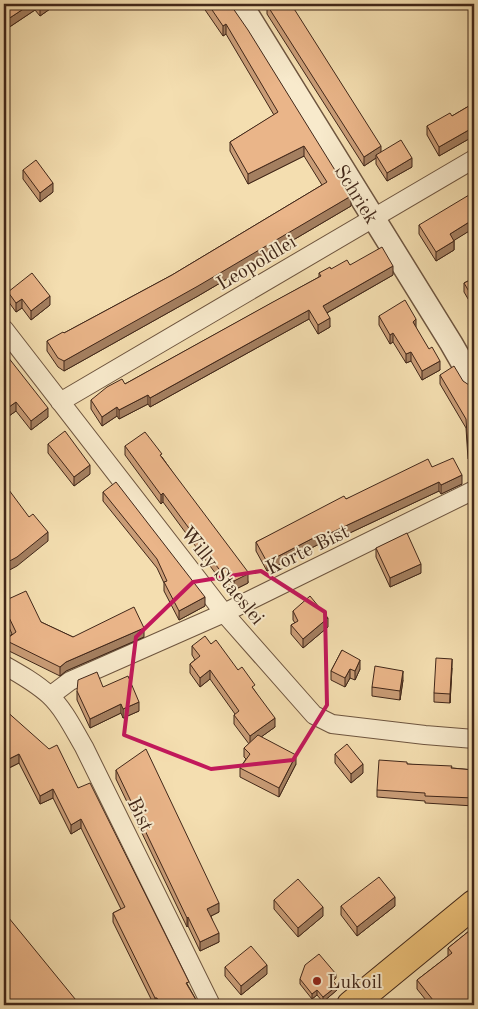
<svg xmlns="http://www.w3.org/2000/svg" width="478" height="1009" viewBox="0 0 478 1009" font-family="'Old Standard TT',serif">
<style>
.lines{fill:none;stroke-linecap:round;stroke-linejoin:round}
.minor-casing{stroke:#6e553f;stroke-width:20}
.tertiary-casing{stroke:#6e553f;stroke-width:25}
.primary-casing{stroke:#412719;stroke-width:30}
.minor{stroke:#f8eacc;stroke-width:18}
.tertiary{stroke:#f8eacc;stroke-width:22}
.primary{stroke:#eabf78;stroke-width:28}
.wall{fill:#c99c76;stroke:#412719}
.shaded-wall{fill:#a47f60;stroke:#412719}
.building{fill:#eab589;stroke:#412719}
.marked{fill:none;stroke:#c2185b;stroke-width:4;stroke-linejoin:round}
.poi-dot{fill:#8f2418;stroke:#f8eacc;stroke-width:2}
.labels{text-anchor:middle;stroke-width:4;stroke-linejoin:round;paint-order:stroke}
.street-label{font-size:20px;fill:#412719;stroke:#f8eacc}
.poi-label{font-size:20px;fill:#412719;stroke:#f8eacc;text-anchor:start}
</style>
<rect width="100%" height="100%" fill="#f4deb0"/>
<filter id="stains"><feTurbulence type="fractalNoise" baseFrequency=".004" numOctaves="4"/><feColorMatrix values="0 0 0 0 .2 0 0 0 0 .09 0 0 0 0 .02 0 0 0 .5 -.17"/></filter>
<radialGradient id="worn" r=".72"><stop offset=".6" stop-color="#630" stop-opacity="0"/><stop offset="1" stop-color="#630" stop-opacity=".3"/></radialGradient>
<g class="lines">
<g class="minor-casing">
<path id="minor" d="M 4,329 L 224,613 L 314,715 L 332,724 L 425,735 L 474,739
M 60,402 L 474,159
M 4,665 C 20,674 36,683 49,695 C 64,709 74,730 84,747 L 211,1005
M 50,696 L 70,681 L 224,613 L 474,490"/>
</g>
<g class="tertiary-casing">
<path id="tertiary" d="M 241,4 L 451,343 L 474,383"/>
</g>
<g class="primary-casing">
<path id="primary" d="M 351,1005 L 474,904"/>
</g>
<use href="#minor" class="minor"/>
<use href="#tertiary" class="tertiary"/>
<use href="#primary" class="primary"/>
</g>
<path class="wall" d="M 4,4 L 57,4 L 40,16 L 35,10 L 5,30 L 4,29 Z
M 201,4 L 230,4 L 351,206 L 198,296 L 64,371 L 58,367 L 47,351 L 47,341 L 64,333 L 172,275 L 322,185 L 304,156 L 248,184 L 230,151 L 230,142 L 274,115 L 226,34 L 223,36 Z
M 267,5 L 381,152 L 412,167 L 387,181 L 376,164 L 376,158 L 364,166 L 267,14 Z
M 474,103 L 474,136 L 439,156 L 427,135 L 427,126 L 452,116 Z
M 23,170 L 53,192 L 40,202 L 23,179 Z
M 419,225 L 474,228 L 454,240 L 454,250 L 436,261 L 419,234 Z
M 350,265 L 393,275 L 327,313 L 330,327 L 318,334 L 309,319 L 150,407 L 148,404 L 119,419 L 117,416 L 102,426 L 91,409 L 91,400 L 125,384 L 319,277 L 319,273 L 331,269 Z
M 474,278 L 474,309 L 464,292 L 464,283 Z
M 8,292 L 50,305 L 31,320 L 22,308 L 16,312 L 8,301 Z
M 379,316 L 416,328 L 440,370 L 422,380 L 411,361 L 406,363 L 393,342 L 390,344 L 379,325 Z
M 4,352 L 48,417 L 31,430 L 16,411 L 9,416 L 4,410 Z
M 440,375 L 463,381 L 474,392 L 474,462 L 468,459 L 466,428 L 440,384 Z
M 48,444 L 90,474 L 74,486 L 48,453 Z
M 125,446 L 162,457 L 248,581 L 248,583 L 234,590 L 227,589 L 163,502 L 161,504 L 125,455 Z
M 432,467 L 462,484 L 441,494 L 439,491 L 322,546 L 321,543 L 267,571 L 256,551 L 256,542 L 346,499 Z
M 103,492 L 205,606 L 179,620 L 164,591 L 164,583 L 157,568 L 103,501 Z
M 376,548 L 421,573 L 390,587 L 376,557 Z
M 4,601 L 41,622 L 73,637 L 144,637 L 66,671 L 60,676 L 5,649 L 5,640 L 12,634 L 4,616 Z
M 293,611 L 328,627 L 303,648 L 291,634 L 291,625 L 295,623 L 293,620 Z
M 211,644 L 238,670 L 255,691 L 275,727 L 261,737 L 296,764 L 279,797 L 240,777 L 240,768 L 246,759 L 244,757 L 244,748 L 249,744 L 234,724 L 234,715 L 235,714 L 210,679 L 200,687 L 190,673 L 190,664 L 195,660 L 192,655 L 192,646 Z
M 342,650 L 360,669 L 355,680 L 350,678 L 345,687 L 331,680 L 331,671 Z
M 452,668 L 450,703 L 434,702 L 434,693 Z
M 403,680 L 400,700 L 372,696 L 372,687 Z
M 103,687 L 139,711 L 123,718 L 121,713 L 90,728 L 77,700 L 77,691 Z
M 4,709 L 78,788 L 199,1005 L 154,1005 L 113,922 L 113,913 L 121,909 L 81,828 L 71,834 L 53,798 L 40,804 L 19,763 L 9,768 L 4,761 Z
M 335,754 L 363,773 L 351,783 L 335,763 Z
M 407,764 L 474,770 L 474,806 L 425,803 L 425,801 L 377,797 L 377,790 Z
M 116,770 L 219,912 L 211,916 L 219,942 L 200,951 L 188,926 L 187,927 L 116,779 Z
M 274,900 L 323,916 L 298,937 L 274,909 Z
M 341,906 L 395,906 L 357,936 L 341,915 Z
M 474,927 L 474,1005 L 430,1005 L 417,989 L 417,980 L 448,956 L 448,948 Z
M 225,967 L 267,974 L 241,995 L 225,976 Z
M 336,978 L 333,981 L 337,990 L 323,1002 L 317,995 L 312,999 L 300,984 L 300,979 Z"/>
<path class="shaded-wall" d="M 31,4 L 35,4 L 35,10 L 5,30 L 5,21 Z
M 44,4 L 57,4 L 40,16 L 40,7 Z
M 226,24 L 226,34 L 223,36 L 223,26 Z
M 474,127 L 474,136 L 439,156 L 439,147 Z
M 304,146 L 304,156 L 248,184 L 248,174 Z
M 381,146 L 381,155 L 376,155 L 376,158 L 364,166 L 364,157 Z
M 412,158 L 412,167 L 387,181 L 387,173 Z
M 53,183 L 53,192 L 40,202 L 40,193 Z
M 351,196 L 351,206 L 198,296 L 64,371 L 64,361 Z
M 474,219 L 474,228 L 450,243 L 450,234 Z
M 454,241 L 454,250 L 436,261 L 436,252 Z
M 8,254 L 8,263 L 4,266 L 4,257 Z
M 393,266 L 393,275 L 323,315 L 323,306 Z
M 50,296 L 50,305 L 31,320 L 31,311 Z
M 22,299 L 22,308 L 16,312 L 16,303 Z
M 309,310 L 309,319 L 150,407 L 150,398 Z
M 330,318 L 330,327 L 318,334 L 318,325 Z
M 416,319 L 416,328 L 413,322 Z
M 393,333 L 393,342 L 390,344 L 390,335 Z
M 411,352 L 411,361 L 406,363 L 406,354 Z
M 440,361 L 440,370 L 422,380 L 422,371 Z
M 148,395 L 148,404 L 119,419 L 119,410 Z
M 16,402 L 16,411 L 9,416 L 9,407 Z
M 117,407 L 117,416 L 102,426 L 102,417 Z
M 48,408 L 48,417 L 31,430 L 31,421 Z
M 90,465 L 90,474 L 74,486 L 74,477 Z
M 462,475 L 462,484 L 441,494 L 441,485 Z
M 439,482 L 439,491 L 322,546 L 322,537 Z
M 163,493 L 163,502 L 161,504 L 161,495 Z
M 48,532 L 48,541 L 17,566 L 4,573 L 4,564 Z
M 321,534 L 321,543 L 267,571 L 267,562 Z
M 421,564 L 421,573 L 390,587 L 390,578 Z
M 248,572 L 248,583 L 234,590 L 234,581 Z
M 205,597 L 205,606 L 179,620 L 179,611 Z
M 328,618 L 328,627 L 303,648 L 303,639 Z
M 144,628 L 144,637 L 66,671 L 60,676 L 60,667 L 66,662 Z
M 452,659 L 452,668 L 450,703 L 450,694 Z
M 360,660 L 360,669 L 355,680 L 355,671 Z
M 350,669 L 350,678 L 345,687 L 345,678 Z
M 210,670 L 210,679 L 200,687 L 200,678 Z
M 403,671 L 403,680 L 400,700 L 400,691 Z
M 139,702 L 139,711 L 123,718 L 123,709 Z
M 121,704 L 121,713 L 90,728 L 90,719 Z
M 275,718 L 275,727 L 250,745 L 250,736 Z
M 19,754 L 19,763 L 9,768 L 9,759 Z
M 296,755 L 296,764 L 279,797 L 279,788 Z
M 363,764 L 363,773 L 351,783 L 351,774 Z
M 53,789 L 53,798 L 40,804 L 40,796 Z
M 81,819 L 81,828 L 71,834 L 71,825 Z
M 395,897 L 395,906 L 357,936 L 357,927 Z
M 219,903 L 219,912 L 207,918 L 207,909 Z
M 323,907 L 323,916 L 298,937 L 298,928 Z
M 188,917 L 188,926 L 187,927 L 187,918 Z
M 219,933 L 219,942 L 200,951 L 200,942 Z
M 267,965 L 267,974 L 241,995 L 241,986 Z
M 336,974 L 336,978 L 331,983 L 331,978 Z
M 337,986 L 337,990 L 323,1002 L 323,997 Z
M 317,990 L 317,995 L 312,999 L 312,994 Z
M 155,998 L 157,998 L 157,1005 L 155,1005 Z"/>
<path class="building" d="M 4,4 L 31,4 L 5,21 L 4,20 Z
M 38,4 L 44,4 L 40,7 Z
M 208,4 L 230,4 L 248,30 L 351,196 L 198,286 L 64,361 L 58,358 L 47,341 L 63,332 L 64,333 L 172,275 L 327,182 L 304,146 L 248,174 L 230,142 L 278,112 L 226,24 L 223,26 Z
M 268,4 L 291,4 L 381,146 L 364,157 L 267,5 Z
M 474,103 L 474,127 L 439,147 L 427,126 L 450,113 L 452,116 Z
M 401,140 L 412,158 L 387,173 L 376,155 Z
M 36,160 L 53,183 L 40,193 L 23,170 Z
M 474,192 L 474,219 L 450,234 L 454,241 L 436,252 L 419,225 Z
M 382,247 L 393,266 L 323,306 L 330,318 L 318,325 L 309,310 L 150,398 L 148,395 L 119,410 L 117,407 L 102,417 L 91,400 L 107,387 L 122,379 L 125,384 L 273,302 L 321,276 L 319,273 L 330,267 L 331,269 L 347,260 L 350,265 Z
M 4,249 L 8,254 L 4,257 Z
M 32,273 L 50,296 L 31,311 L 22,299 L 16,303 L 8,292 Z
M 474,278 L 474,300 L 464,283 Z
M 405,300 L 416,319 L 413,322 L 429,349 L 432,347 L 440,361 L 422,371 L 411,352 L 406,354 L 393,333 L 390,335 L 379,316 Z
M 4,352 L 48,408 L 31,421 L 16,402 L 9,407 L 4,401 L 4,394 L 6,393 L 4,390 Z
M 454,366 L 463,381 L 472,387 L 474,392 L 474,453 L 468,450 L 466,419 L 440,375 Z
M 65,431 L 90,465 L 74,477 L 48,444 Z
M 145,432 L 162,454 L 160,455 L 248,572 L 248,574 L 234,581 L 227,580 L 163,493 L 161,495 L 125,446 Z
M 453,458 L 462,475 L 441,485 L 439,482 L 322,537 L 321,534 L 267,562 L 256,542 L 344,496 L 346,499 L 428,459 L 432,467 Z
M 116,482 L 205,597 L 179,611 L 164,582 L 167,581 L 157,559 L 103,492 Z
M 6,486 L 29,517 L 33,514 L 48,532 L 17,557 L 4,564 L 4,488 Z
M 407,533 L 421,564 L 390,578 L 376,548 Z
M 26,591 L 41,622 L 73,637 L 134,607 L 144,628 L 66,662 L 60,667 L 5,640 L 16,632 L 4,607 L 4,601 Z
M 310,596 L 328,618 L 303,639 L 291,625 L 298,621 L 293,611 Z
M 205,636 L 211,644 L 216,640 L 238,670 L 242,667 L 255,685 L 252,687 L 275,718 L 250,736 L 234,715 L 239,711 L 210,670 L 200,678 L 190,664 L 200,656 L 192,646 Z
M 342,650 L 360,660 L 355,671 L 350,669 L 345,678 L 331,671 Z
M 436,658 L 452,659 L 450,694 L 434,693 Z
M 375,666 L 403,671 L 400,691 L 372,687 Z
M 97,672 L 103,687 L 128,676 L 139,702 L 123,709 L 121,704 L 90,719 L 77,691 L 78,680 Z
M 4,709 L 49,749 L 57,745 L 78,788 L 90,783 L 189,982 L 186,983 L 199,1005 L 161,1005 L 157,998 L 155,998 L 113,913 L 125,907 L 81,819 L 71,825 L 53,789 L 40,796 L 19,754 L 9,759 L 4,752 Z
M 258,735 L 296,755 L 279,788 L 240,768 L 250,754 L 244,748 Z
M 347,744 L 363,764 L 351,774 L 335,754 Z
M 146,749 L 219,903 L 207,909 L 219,933 L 200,942 L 188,917 L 187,918 L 116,770 Z
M 379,760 L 407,762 L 407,764 L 452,766 L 451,768 L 474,770 L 474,798 L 425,796 L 425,793 L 377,790 Z
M 379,877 L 395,897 L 357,927 L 341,906 Z
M 298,879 L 323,907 L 298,928 L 274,900 Z
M 4,912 L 80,1005 L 4,1005 Z
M 474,927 L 474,1005 L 466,1005 L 463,1001 L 458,1005 L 437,1005 L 417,980 L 452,953 L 448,948 Z
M 251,946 L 267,965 L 241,986 L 225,967 Z
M 319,954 L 336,974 L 331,978 L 337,986 L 323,997 L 317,990 L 312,994 L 300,979 L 305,965 Z"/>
<path class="marked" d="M 261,571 L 325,612 L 327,705 L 293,760 L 211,769 L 124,735 L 136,637 L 193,582 Z"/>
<circle class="poi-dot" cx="317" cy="981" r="5"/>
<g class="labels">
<g class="street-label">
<text transform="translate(357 194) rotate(58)" y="7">Schriek</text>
<text transform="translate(256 262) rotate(-31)" y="7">Leopoldlei</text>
<text transform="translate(307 549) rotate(-26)" y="7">Korte Bist</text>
<text transform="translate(223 575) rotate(51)" y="7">Willy Staeslei</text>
<text transform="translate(141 814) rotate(64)" y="7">Bist</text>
</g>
<g class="poi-label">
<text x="327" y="988">Lukoil</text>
</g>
</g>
<rect width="478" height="1009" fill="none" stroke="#f4deb0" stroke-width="20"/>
<rect x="5" y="5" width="468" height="999" fill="none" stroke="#412719" stroke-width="2.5"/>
<rect x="10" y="10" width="458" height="989" fill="none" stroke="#412719"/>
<rect width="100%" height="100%" filter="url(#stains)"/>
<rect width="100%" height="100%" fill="url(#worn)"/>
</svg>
